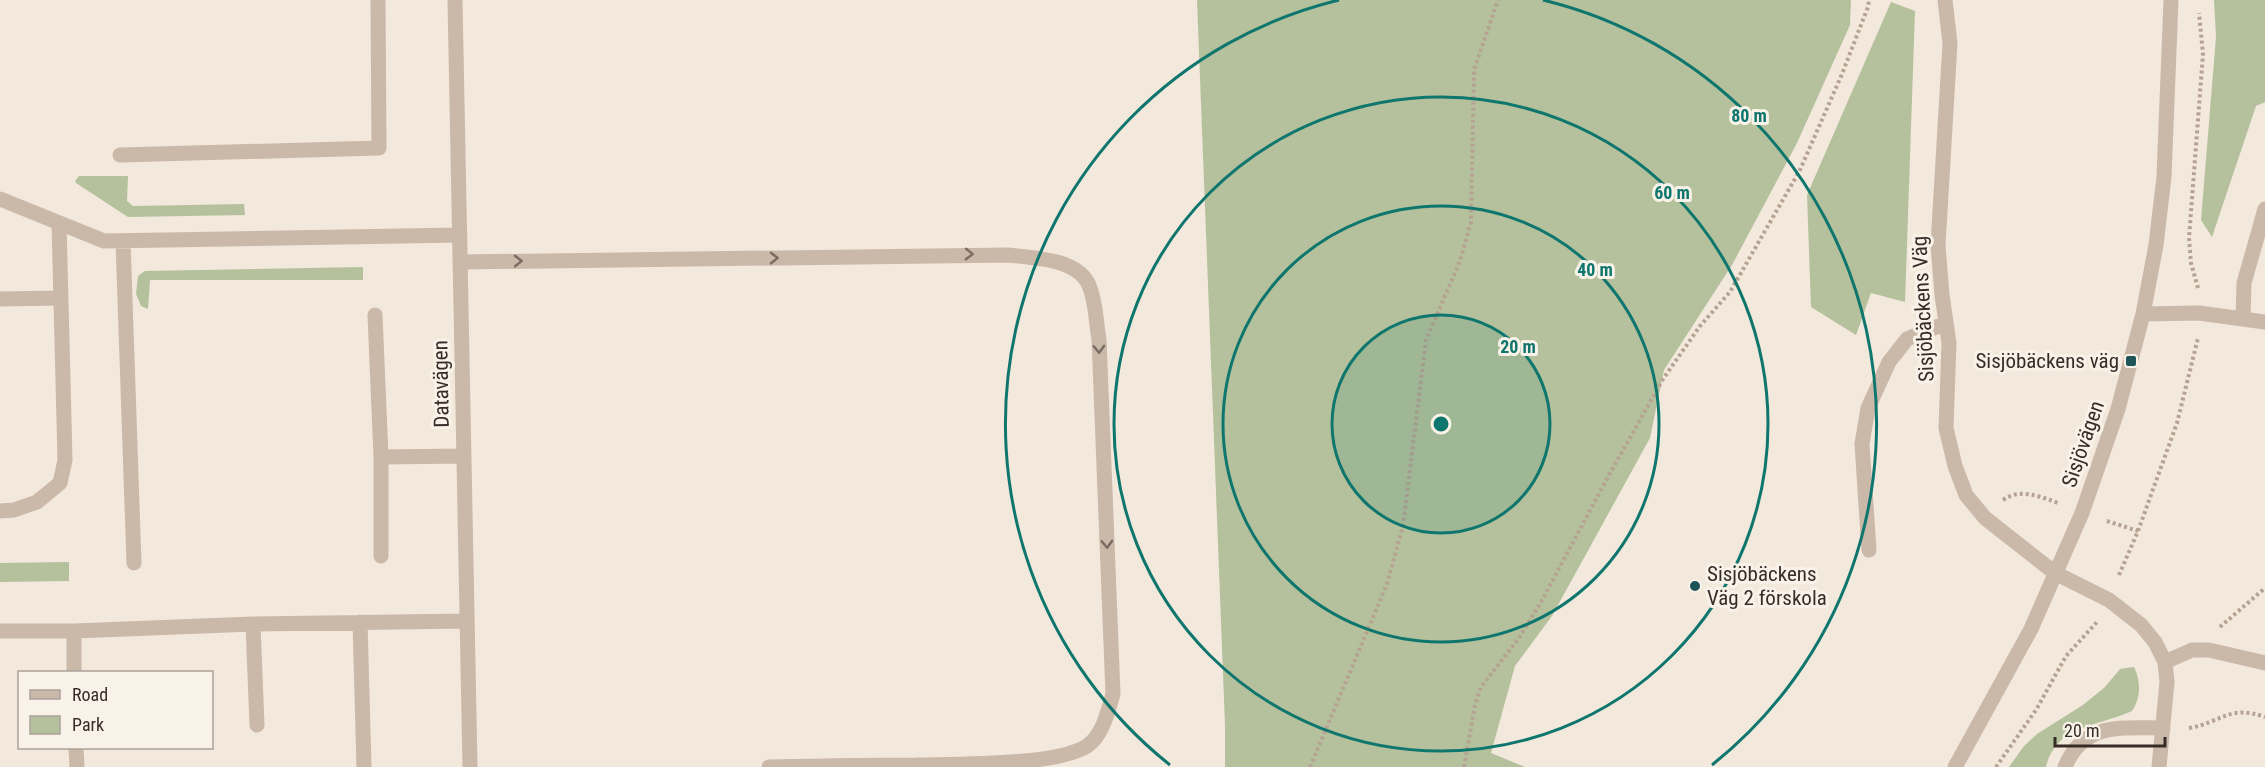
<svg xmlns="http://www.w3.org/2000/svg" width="2265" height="767" viewBox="0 0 2265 767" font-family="'Roboto Condensed',sans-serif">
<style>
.green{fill:#b4c19c}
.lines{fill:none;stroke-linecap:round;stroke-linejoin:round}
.path{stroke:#b5a292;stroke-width:4;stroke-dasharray:3 3;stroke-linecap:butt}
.minor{stroke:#cab8a8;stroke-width:15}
.oneway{stroke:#796c62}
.ring{fill:none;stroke:#0f766e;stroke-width:3}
.poi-dot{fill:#1e5357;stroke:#f9f2e8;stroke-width:2}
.labels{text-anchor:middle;stroke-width:6;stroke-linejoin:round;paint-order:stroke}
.street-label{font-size:21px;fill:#362d28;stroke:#f9f2e8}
.poi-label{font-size:21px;fill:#362d28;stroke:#f9f2e8;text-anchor:end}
.centre{fill:#0f766e;stroke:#f9f2e8;stroke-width:3}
.ring-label{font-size:18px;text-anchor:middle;font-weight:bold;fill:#0f766e;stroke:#f9f2e8;stroke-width:6;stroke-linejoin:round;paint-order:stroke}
</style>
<rect width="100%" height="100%" fill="#f2e8dc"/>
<path class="green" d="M 1197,0 L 1851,0 L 1850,25 L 1797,143 L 1732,265 L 1664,370 L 1650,438 L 1552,616 L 1515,666 L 1491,753 L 1525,767 L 1225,767 L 1225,725 Z
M 2214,0 L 2265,0 L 2265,102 L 2256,106 L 2212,237 L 2201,220 L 2216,37 Z
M 1891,2 L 1915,11 L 1905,302 L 1871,293 L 1856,335 L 1811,307 L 1807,195 Z
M 79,176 L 128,176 L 127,201 L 133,206 L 244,204 L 245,215 L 128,217 L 76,183 L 75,181 Z
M 363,267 L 363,280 L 150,280 L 148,309 L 141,306 L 136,294 L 138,276 L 145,271 Z
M 69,562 L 69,581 L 0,582 L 0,563 Z
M 2134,667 C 2141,681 2141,698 2132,711 C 2100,726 2055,725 2046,767 L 2009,767 L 2024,746 L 2037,734 L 2083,705 L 2105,687 L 2120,669 Z"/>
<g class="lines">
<path class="path" d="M 2198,288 L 2191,263 L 2189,238 L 2203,54 L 2199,13
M 2003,500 C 2020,488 2039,496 2058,503
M 2107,521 L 2138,531
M 2119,575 L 2138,531 L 2177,423 L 2198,338
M 2220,627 L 2265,588
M 2189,728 C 2220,723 2230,704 2265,717
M 1310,767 L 1387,584 L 1403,526 L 1426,340 L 1460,261 L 1471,222 L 1474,70 L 1498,0
M 1464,767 L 1475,705 L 1481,687 L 1519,638 L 1541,602 L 1609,475 L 1663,379 L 1700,326 L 1730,292 L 1800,170 L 1842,74 L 1868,7 L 1869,0
M 1996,767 L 2036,710 L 2066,656 L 2097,622"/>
<path class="minor" d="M 455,0 L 470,767
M 1945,0 L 1950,43 L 1938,245 L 1942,295 L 1949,343 L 1946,428 L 1955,466 L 1966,495 L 1985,518 L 2055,573 L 2109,600 L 2141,625 L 2155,642 L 2165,662 L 2167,682 L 2159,767
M 120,155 L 379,148 L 378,0
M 0,199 L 104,241 L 460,235
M 123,241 L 134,563
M 460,262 L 1008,255 C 1033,258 1080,258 1090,288 C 1096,303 1096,323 1099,339 L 1113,694 C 1108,711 1103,735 1087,746 C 1056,766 955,764 916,765 C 867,765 818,766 769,767
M 0,299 L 60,298
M 2143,314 L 2199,313 L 2265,322
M 375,315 L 381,457
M 2243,318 L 2244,283 L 2265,209
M 0,511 L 14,510 L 37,502 L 60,483 L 65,460 L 59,223
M 1869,550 L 1862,444 L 1868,408 L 1889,362 L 1907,339 L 1946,323
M 381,556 L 381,457 L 464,456
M 360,622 L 364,767
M 253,624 L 257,725
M 0,631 L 74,631 L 253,624 L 467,621
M 74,631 L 74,672
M 2165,662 L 2192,650 L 2209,650 L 2265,663
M 76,748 L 77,767
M 1955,767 L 2031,629 L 2082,513 L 2118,409 L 2143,314 L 2156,245 L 2164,177 L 2171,0
M 2065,767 C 2083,722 2122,728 2163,728"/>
</g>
<defs><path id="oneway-chevron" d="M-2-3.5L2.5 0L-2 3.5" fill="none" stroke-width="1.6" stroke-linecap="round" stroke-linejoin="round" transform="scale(1.5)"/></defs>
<g class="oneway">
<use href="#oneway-chevron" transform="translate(969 254) rotate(1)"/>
<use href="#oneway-chevron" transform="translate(774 258) rotate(-1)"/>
<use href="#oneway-chevron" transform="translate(518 261) rotate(-1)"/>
<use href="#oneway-chevron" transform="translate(1099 349) rotate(88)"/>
<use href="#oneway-chevron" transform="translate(1107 544) rotate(88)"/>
</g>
<circle cx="1441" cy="424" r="109" fill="#0f766e" fill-opacity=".12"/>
<g class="ring">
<circle cx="1441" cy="424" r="109"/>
<circle cx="1441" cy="424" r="218"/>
<circle cx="1441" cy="424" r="327"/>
<path d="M1170 765A436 436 0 0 1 1339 0M1543 0A436 436 0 0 1 1712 765"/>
</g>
<g class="poi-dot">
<rect x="2125" y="355" width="12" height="12" rx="3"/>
<circle cx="1695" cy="586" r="6"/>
</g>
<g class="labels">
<g class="street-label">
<text transform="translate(1923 309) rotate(-93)" y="7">Sisjöbäckens Väg</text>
<text transform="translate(441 384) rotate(-91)" y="7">Datavägen</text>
<text transform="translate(2083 444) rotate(-71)" y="7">Sisjövägen</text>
</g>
<g class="poi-label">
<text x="2119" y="368">Sisjöbäckens väg</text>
<text x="1707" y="581" text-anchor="start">Sisjöbäckens<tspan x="1707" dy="24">Väg 2 förskola</tspan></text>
</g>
</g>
<circle cx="1441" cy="424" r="9" class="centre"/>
<g class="ring-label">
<text x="1749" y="122">80 m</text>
<text x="1672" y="199">60 m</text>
<text x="1595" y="276">40 m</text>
<text x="1518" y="353">20 m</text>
</g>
<rect x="18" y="671" width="195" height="78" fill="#f9f2e8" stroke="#aba39b" stroke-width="1.5"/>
<rect x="30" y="690" width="30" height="9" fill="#cab8a8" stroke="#aba39b" stroke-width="1.5"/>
<text x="72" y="701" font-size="18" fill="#362d28">Road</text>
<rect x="30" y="716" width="30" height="18" fill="#b4c19c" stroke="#aba39b" stroke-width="1.5"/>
<text x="72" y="731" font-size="18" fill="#362d28">Park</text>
<path d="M2055 737v9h110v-9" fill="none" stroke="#362d28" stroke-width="3"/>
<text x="2064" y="737" font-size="18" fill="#362d28" stroke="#f9f2e8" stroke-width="4.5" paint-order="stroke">20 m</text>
</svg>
